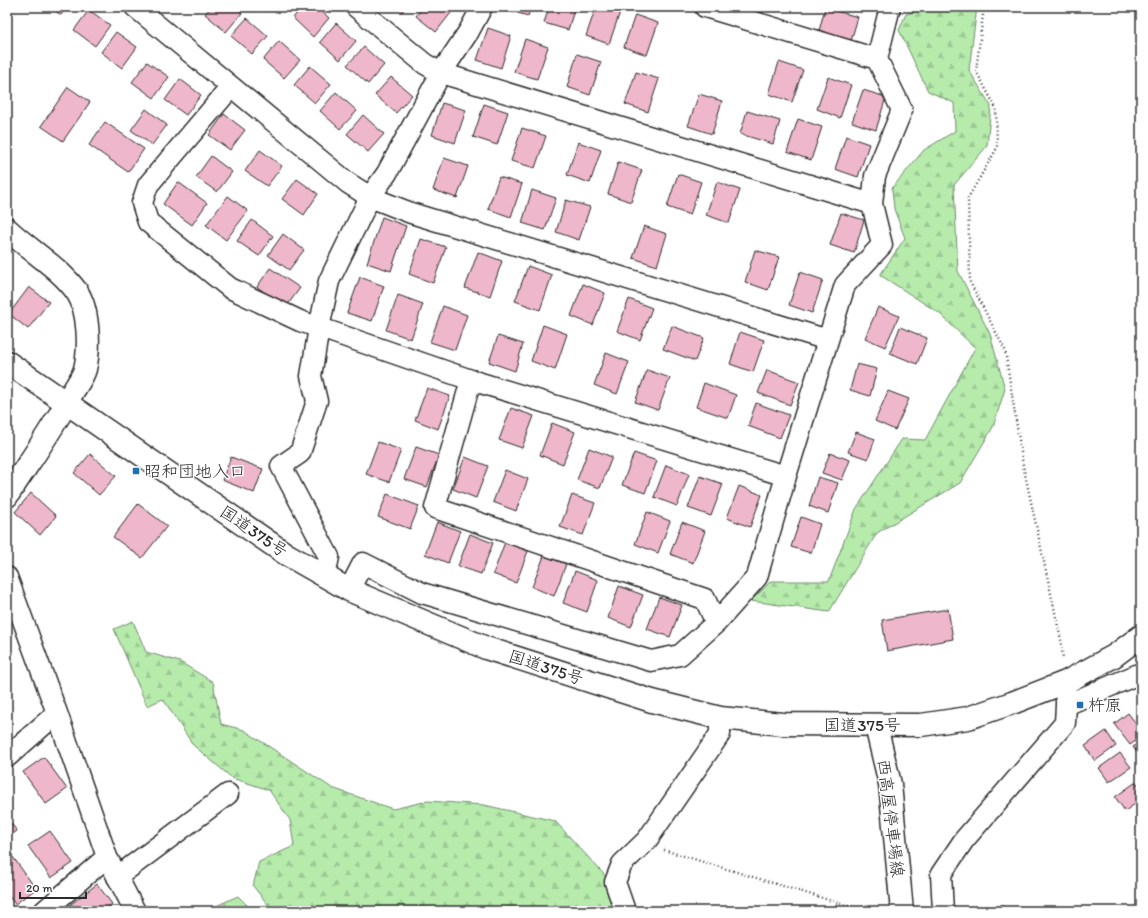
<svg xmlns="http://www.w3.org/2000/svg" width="1148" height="918" viewBox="0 0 1148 918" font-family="Itim,'Klee One',sans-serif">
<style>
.forest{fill:url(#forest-firs);stroke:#708b6c}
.building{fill:#efb7cb;stroke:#2b2b2b}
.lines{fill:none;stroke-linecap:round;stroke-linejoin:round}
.street-casing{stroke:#2b2b2b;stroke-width:23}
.secondary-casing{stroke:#2b2b2b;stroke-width:25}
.highway-casing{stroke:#2b2b2b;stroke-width:25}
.path{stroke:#2b2b2b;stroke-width:2.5;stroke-dasharray:1 3;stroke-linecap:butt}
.street{stroke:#fff;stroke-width:20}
.secondary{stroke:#fff;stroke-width:22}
.highway{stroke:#fff;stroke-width:22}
.poi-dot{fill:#1f6fb2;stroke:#fff;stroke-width:1.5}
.labels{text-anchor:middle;stroke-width:3;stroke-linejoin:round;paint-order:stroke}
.poi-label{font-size:17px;fill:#2b2b2b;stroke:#fff;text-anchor:start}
.street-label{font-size:17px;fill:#2b2b2b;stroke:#fff}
</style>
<defs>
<pattern id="forest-firs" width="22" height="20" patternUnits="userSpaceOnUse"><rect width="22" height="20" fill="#b6ebac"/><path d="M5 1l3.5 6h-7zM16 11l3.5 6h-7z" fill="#9dca94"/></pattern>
</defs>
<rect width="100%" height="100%" fill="#fff"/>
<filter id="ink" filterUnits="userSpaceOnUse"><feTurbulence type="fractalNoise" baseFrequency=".025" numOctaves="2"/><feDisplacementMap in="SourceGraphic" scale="8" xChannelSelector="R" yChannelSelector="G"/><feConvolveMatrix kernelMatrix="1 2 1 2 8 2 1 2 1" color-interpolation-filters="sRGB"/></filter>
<g filter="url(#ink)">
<path class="forest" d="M 926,7 L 977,7 L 969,70 L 991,106 L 987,146 L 954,185 L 958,271 L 990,334 L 1005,389 L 993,427 L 960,483 L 877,533 L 829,612 L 751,601 L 771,581 L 829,581 L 856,509 L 902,439 L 925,440 L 975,348 L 939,313 L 880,275 L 905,238 L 894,209 L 892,188 L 924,150 L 955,131 L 954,103 L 928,91 L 899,30 L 906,14 L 926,9 Z
M 133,621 L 146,652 L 180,662 L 213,682 L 221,724 L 244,730 L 332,788 L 393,809 L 428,801 L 484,805 L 555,821 L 611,882 L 620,911 L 273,911 L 253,886 L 259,862 L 294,846 L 290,820 L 269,790 L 232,778 L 193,745 L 163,699 L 147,706 L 114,629 Z
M 238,896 L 253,911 L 205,911 Z"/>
<path class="building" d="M 50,7 L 67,7 L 61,15 Z
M 211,7 L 235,7 L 242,13 L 226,32 L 205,14 Z
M 280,7 L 290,7 L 286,12 Z
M 302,7 L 317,7 L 329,18 L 313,37 L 293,18 Z
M 396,7 L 406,7 L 402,12 Z
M 423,7 L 451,7 L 454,9 L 436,32 L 416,16 Z
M 505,7 L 531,7 L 528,16 L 504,9 Z
M 549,7 L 575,7 L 568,30 L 544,23 Z
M 596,7 L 605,7 L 620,12 L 609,44 L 586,36 Z
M 825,8 L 858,17 L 851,41 L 819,31 Z
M 89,10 L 110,25 L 95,46 L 74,30 Z
M 635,15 L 658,23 L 647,55 L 624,47 Z
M 247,18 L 268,36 L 252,54 L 231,36 Z
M 336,23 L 356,41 L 340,60 L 320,42 Z
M 488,28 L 511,36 L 501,68 L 477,60 Z
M 116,32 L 137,47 L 122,68 L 101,52 Z
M 525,39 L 548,47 L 537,79 L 514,72 Z
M 279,41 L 300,60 L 284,78 L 263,60 Z
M 364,47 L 384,65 L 368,84 L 347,65 Z
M 577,54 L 601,62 L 590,95 L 567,87 Z
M 147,62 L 169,77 L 154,98 L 132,82 Z
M 779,62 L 803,70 L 792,102 L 769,94 Z
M 310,66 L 331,84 L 315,103 L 294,85 Z
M 636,72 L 659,79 L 648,112 L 625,104 Z
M 391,77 L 412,95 L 396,113 L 375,95 Z
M 828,77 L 851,85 L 840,118 L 817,109 Z
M 180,79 L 201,95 L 186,115 L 165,100 Z
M 68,87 L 90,102 L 63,141 L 41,126 Z
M 863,90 L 886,97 L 876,130 L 852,122 Z
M 336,92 L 357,111 L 340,129 L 320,111 Z
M 699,94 L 722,101 L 712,134 L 688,126 Z
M 442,103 L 466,110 L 455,143 L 432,135 Z
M 484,104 L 508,112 L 497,145 L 473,137 Z
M 146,109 L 167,125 L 152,145 L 131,130 Z
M 747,111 L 780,121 L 773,144 L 740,134 Z
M 224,114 L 245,130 L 230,150 L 209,135 Z
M 363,115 L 384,134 L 368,152 L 347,134 Z
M 798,119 L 822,127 L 811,160 L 787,152 Z
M 105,122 L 144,149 L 128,172 L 89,145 Z
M 522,128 L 546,136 L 535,168 L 511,161 Z
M 846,136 L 869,144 L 858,177 L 835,169 Z
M 578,142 L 601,150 L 590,183 L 567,175 Z
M 260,150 L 282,166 L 267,186 L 245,171 Z
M 211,156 L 232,172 L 217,192 L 196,177 Z
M 444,158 L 468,166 L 457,198 L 433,190 Z
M 618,162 L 642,170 L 631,202 L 608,194 Z
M 678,174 L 701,182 L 690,215 L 667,207 Z
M 499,177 L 522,184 L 511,217 L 488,209 Z
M 297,179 L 318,194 L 304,215 L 282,199 Z
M 178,182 L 207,203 L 192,225 L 163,204 Z
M 717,182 L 740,190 L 729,223 L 706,215 Z
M 532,190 L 556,198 L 545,230 L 522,223 Z
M 228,196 L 248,211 L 226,240 L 206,225 Z
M 566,200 L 590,207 L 579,240 L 556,232 Z
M 841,213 L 864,220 L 854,253 L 830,245 Z
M 382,217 L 406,226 L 391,271 L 367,263 Z
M 252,220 L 273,236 L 259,256 L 237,241 Z
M 644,226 L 667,234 L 657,266 L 633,258 Z
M 283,234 L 304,250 L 289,270 L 268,255 Z
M 421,239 L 446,247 L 433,283 L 409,274 Z
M 755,250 L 779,257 L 768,290 L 745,282 Z
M 478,252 L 502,261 L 490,296 L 465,288 Z
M 528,266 L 552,275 L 540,310 L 515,301 Z
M 270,268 L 300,288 L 286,307 L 257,287 Z
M 800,272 L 823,280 L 812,313 L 789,305 Z
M 360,277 L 384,286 L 372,321 L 347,313 Z
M 583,284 L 605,293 L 593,325 L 571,316 Z
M 29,287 L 49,302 L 28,329 L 9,314 Z
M 398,295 L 423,304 L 411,339 L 386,330 Z
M 629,299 L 652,308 L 640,340 L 617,331 Z
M 443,306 L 467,315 L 455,350 L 430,342 Z
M 878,307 L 899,316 L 885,347 L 865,338 Z
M 543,325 L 567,334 L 555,370 L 531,361 Z
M 672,326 L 704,338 L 695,361 L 663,349 Z
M 900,327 L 927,338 L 917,364 L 890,353 Z
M 740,332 L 764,340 L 753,372 L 730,364 Z
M 498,336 L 523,344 L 515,371 L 489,362 Z
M 606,353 L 629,362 L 617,394 L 594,385 Z
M 857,364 L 877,369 L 870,396 L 850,390 Z
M 647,370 L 670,378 L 658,410 L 635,402 Z
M 767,370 L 799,382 L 790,405 L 758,393 Z
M 704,383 L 736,395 L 728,418 L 696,407 Z
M 427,388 L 450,396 L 438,429 L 415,420 Z
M 888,391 L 909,399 L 895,430 L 875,421 Z
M 756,403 L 789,415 L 780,438 L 748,426 Z
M 511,408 L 534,416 L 522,448 L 499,440 Z
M 552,423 L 575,432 L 563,464 L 540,455 Z
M 856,432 L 875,439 L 868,459 L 848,452 Z
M 378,442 L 401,450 L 389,482 L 366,474 Z
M 416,447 L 439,455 L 427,487 L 404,479 Z
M 589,448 L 612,457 L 600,488 L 577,480 Z
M 634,453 L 657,461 L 645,493 L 622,485 Z
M 830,453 L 850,460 L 842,480 L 822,473 Z
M 90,454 L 116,476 L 99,495 L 74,473 Z
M 231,457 L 263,469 L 254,493 L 222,480 Z
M 465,457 L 488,466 L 476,498 L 453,489 Z
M 666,465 L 689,474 L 677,506 L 654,497 Z
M 505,470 L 528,479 L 516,511 L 493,502 Z
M 700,476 L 723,484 L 711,516 L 688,508 Z
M 818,477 L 838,483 L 828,513 L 809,506 Z
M 739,486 L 762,495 L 750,527 L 727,518 Z
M 31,493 L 56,516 L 40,535 L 15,512 Z
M 387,494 L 419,506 L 410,529 L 378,517 Z
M 572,495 L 595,503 L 583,535 L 560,527 Z
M 138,504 L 167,526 L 142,558 L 113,537 Z
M 647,512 L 670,521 L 658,553 L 635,544 Z
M 801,517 L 820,524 L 811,553 L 791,547 Z
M 437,522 L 460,531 L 448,563 L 425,554 Z
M 682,522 L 705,531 L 693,563 L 670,554 Z
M 470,534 L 493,543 L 481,574 L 458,566 Z
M 505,542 L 528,551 L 516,583 L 493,574 Z
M 544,556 L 566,564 L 554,596 L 532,587 Z
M 575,571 L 598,580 L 587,612 L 563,603 Z
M 619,586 L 643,595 L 631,627 L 608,618 Z
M 659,597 L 682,605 L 670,637 L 647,629 Z
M 948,609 L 953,639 L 887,651 L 882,620 Z
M 1128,713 L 1141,730 L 1141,737 L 1130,745 L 1114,724 Z
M 1106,731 L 1116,746 L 1095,761 L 1085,746 Z
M 1141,741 L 1141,758 L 1133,747 Z
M 1120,753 L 1131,767 L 1109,782 L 1099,768 Z
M 44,757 L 67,789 L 46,804 L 23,772 Z
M 1136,782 L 1141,789 L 1141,800 L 1125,811 L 1115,797 Z
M 7,818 L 17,831 L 7,838 Z
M 50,831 L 73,863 L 51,878 L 28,846 Z
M 13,857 L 36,889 L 15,904 L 7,894 L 7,861 Z
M 97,884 L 112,904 L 104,911 L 68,911 L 66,908 Z
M 1002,904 L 1007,911 L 993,911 Z"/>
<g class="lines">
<g class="street-casing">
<path id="street" d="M 135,7 L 348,183 L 370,197 L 411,213 L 828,340
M 356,7 L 425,64 L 441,73 L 872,204
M 705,7 L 877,59
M 231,87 L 148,185 L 142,203 L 148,222 L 230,288 L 300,321 L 471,380 L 786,476
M 471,380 L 435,508 L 705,599 L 716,623
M 325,576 L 329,557 L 281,466 L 300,453 L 317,401 L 311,376 L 319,328 L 329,281 L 370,197 L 387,173 L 441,73 L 469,31 L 482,7
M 7,577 L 57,713 L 107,857 L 135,911
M 349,590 L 363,563 L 422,593 L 651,661 L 680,655 L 716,623 L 757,577 L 786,476 L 845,285 L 882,245 L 872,204 L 875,176 L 902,110 L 877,59 L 890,7
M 1066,692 L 1066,705 L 1141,673
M 7,757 L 57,713
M 117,877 L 228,794
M 44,911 L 107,857
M 625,911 L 615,882 L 622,864 L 647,840 L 720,734 L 720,718
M 943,911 L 941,874 L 964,840 L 1065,723 L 1066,705"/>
</g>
<g class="secondary-casing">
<path id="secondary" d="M 7,229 C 29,250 59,267 77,292 C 89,310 90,348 85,369 C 83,377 76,386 72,393 C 53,429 29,462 7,496
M 876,726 L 890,784 L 902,911"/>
</g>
<g class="highway-casing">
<path id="highway" d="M 7,362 L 286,554 L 349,590 L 486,648 L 652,701 L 720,718 L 783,724 L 921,725 L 968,718 L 1012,703 L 1066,682 L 1114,656 L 1141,636"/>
</g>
<path class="path" d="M 984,7 L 976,71 L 996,108 L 997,148 L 968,198 L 970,282 L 1005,350 L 1023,465 L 1061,640 L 1063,659
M 664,850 L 865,911"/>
<use href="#street" class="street"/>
<use href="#secondary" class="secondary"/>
<use href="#highway" class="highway"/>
</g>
</g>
<g class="poi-dot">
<rect x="132" y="467" width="8" height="8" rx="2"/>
<rect x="1076" y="701" width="8" height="8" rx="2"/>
</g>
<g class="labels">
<g class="poi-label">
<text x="144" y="477">昭和団地入口</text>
<text x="1088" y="711">杵原</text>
</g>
<g class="street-label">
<text transform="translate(254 531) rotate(34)" y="6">国道375号</text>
<text transform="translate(546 667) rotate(18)" y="6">国道375号</text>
<text x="862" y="731">国道375号</text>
<text transform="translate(891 818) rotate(83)" y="6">西高屋停車場線</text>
</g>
</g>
<rect width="1148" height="918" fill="none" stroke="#fff" stroke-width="24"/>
<rect x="12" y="12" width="1124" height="894" fill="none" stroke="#2b2b2b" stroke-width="1.5" filter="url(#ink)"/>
<path d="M20 892v6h66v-6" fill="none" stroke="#2b2b2b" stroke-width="2"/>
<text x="26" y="892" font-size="12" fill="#2b2b2b" stroke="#ffffff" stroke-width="3" paint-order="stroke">20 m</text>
</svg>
